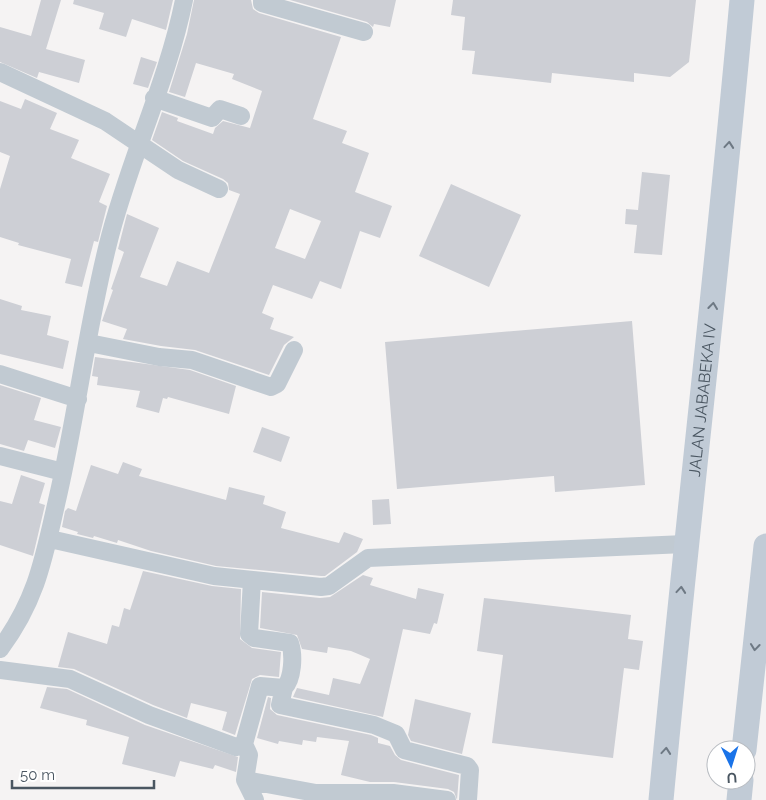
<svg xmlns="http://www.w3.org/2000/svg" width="766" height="800" viewBox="0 0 766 800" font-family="Raleway,sans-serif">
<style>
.building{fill:#cdcfd5;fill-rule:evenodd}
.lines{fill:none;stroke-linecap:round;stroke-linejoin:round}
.street{stroke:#c1cad2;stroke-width:18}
.secondary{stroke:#c1cbd6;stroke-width:25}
.oneway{stroke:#6e7984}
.labels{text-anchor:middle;stroke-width:4;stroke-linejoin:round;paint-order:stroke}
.street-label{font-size:16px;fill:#4a5661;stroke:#fff}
</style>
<rect width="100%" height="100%" fill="#f5f3f3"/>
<path class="building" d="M 41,0 L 61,0 L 46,49 L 85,60 L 79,83 L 39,72 L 37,78 L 0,62 L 0,27 L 31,36 Z
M 74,0 L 173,0 L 166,30 L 132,19 L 126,37 L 99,29 L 104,13 L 73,4 Z
M 194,0 L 251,0 L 253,9 L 259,13 L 341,37 L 313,119 L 347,131 L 342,143 L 369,153 L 355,192 L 392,206 L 380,238 L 360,231 L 341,289 L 320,281 L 312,299 L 273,285 L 262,313 L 274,318 L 270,329 L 294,337 L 284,345 L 269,375 L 195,350 L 161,346 L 123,339 L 127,329 L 102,321 L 113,290 L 111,289 L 124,252 L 118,249 L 127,214 L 159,228 L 140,277 L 167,286 L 177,261 L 209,273 L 240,194 L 229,190 L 228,183 L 223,179 L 183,161 L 152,140 L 162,112 L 178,118 L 177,121 L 213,134 L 215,128 L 223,121 L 250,128 L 262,91 L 232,79 L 234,74 L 196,63 L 185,97 L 169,92 L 187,34 ZM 290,209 L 321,221 L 305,259 L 275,248 Z
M 290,0 L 396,0 L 390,27 L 374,24 L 373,27 L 367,22 Z
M 453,0 L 696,0 L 689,62 L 670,77 L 634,73 L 634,82 L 552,73 L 551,83 L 472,74 L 475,51 L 462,50 L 465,17 L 451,15 Z
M 141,57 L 157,62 L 148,88 L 133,84 Z
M 25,99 L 57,113 L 50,129 L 79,140 L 71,158 L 110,174 L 99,202 L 107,206 L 98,242 L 94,241 L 82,287 L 65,283 L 71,259 L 18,245 L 19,243 L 0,237 L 0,189 L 10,156 L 0,152 L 0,101 L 21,109 Z
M 642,172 L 670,175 L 662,255 L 634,253 L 637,225 L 625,224 L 626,209 L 638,210 Z
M 451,184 L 521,215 L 489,287 L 419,256 Z
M 0,299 L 22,306 L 21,310 L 51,316 L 47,335 L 69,341 L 63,369 L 0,354 Z
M 632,321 L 645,485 L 555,492 L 554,476 L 397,489 L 385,342 Z
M 95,357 L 190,370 L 236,386 L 229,414 L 168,397 L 167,399 L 163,398 L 159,413 L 136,407 L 140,391 L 97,385 L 98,377 L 92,376 Z
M 0,385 L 41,398 L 34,420 L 61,427 L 55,448 L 28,440 L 24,451 L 0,444 Z
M 262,427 L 290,437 L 281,462 L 253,452 Z
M 123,462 L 142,469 L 139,476 L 226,500 L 229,487 L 265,496 L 263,504 L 286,512 L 281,528 L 339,543 L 344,532 L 363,539 L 357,552 L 325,576 L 321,576 L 216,566 L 151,551 L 118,540 L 117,543 L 94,536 L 93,538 L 77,534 L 78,532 L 62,527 L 65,511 L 68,508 L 76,511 L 91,465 L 118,474 Z
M 21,475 L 45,483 L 39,503 L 45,505 L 33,556 L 0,545 L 0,501 L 12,504 Z
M 389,499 L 391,524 L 373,525 L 372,500 Z
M 143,571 L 212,586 L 241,589 L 240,639 L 252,648 L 281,652 L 279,677 L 260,675 L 252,679 L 235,735 L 222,730 L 227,712 L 191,703 L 187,718 L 153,705 L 74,669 L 58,667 L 68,632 L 107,644 L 112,625 L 119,627 L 124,608 L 130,610 Z
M 363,575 L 373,578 L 370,585 L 416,599 L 418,588 L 444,594 L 437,624 L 434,623 L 430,634 L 403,629 L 383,717 L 293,697 L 297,688 L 329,695 L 333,678 L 360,684 L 370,659 L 351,651 L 328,647 L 327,653 L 302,649 L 297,635 L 260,628 L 262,592 L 320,598 L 330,597 Z
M 484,598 L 631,615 L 628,639 L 643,641 L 639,670 L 624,668 L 613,758 L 492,743 L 503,655 L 477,651 Z
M 47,687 L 67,689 L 145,725 L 238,757 L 236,772 L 215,765 L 213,769 L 180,761 L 175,777 L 122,764 L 129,737 L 86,725 L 87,720 L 40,708 Z
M 268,697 L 271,698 L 270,709 L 277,715 L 371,735 L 378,738 L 378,743 L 390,746 L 395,755 L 401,760 L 459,775 L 457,800 L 454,792 L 448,789 L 394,782 L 370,782 L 341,775 L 349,741 L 317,737 L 316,742 L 303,740 L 302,745 L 279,741 L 278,744 L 257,738 Z
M 415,699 L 471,713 L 462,754 L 411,741 L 408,735 Z"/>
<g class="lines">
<path class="street" d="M 262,0 L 262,3 L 364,32
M 0,72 L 105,121 L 178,170 L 219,189
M 154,98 L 212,118 L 220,109 L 241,116
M 89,343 L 159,357 L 192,360 L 271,387 L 277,384 L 294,350
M 0,374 L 78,399
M 0,456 L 63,472
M 50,539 L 214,576 L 321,587 L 329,586 L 368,558 L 685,544
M 0,649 C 38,598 44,556 58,496 C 77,413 87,327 108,244 C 128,162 167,84 184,0
M 0,670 L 70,679 L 149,715 L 236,747 L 244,744 L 260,686 L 284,688 C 293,679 294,655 290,643 L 254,638 L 249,634 L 252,580
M 284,688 L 280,705 L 374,725 L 396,734 L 404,750 L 467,766 L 470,770 L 468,800
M 244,744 L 249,755 L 245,780 L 255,800
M 245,780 L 316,793 L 393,793 L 447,800"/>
<g class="secondary">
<path d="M 744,750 L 766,546"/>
<path id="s1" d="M 661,800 C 686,533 718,267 742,0"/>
<path d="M 739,800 L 741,780"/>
</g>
</g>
<defs><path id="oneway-chevron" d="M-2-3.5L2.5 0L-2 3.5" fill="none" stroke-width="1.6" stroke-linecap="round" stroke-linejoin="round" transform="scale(1.25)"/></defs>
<g class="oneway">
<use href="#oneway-chevron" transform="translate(729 145) rotate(-85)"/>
<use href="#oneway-chevron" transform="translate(713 306) rotate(-83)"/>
<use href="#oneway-chevron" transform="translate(681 590) rotate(-85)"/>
<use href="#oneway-chevron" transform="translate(755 647) rotate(96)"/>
<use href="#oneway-chevron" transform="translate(666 751) rotate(-85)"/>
</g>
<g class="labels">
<g class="street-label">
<text dy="6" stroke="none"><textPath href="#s1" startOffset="402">JALAN JABABEKA IV</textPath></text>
</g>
</g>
<g transform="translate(731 765) rotate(176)"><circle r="24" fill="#ffffff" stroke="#b7bbc0"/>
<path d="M0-4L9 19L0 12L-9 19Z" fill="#1a73e8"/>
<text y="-8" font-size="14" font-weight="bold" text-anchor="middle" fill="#4a5661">U</text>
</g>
<path d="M12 780v8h142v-8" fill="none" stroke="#4a5661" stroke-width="2.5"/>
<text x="20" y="780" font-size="15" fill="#4a5661" stroke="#ffffff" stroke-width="4" paint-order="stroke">50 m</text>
</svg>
